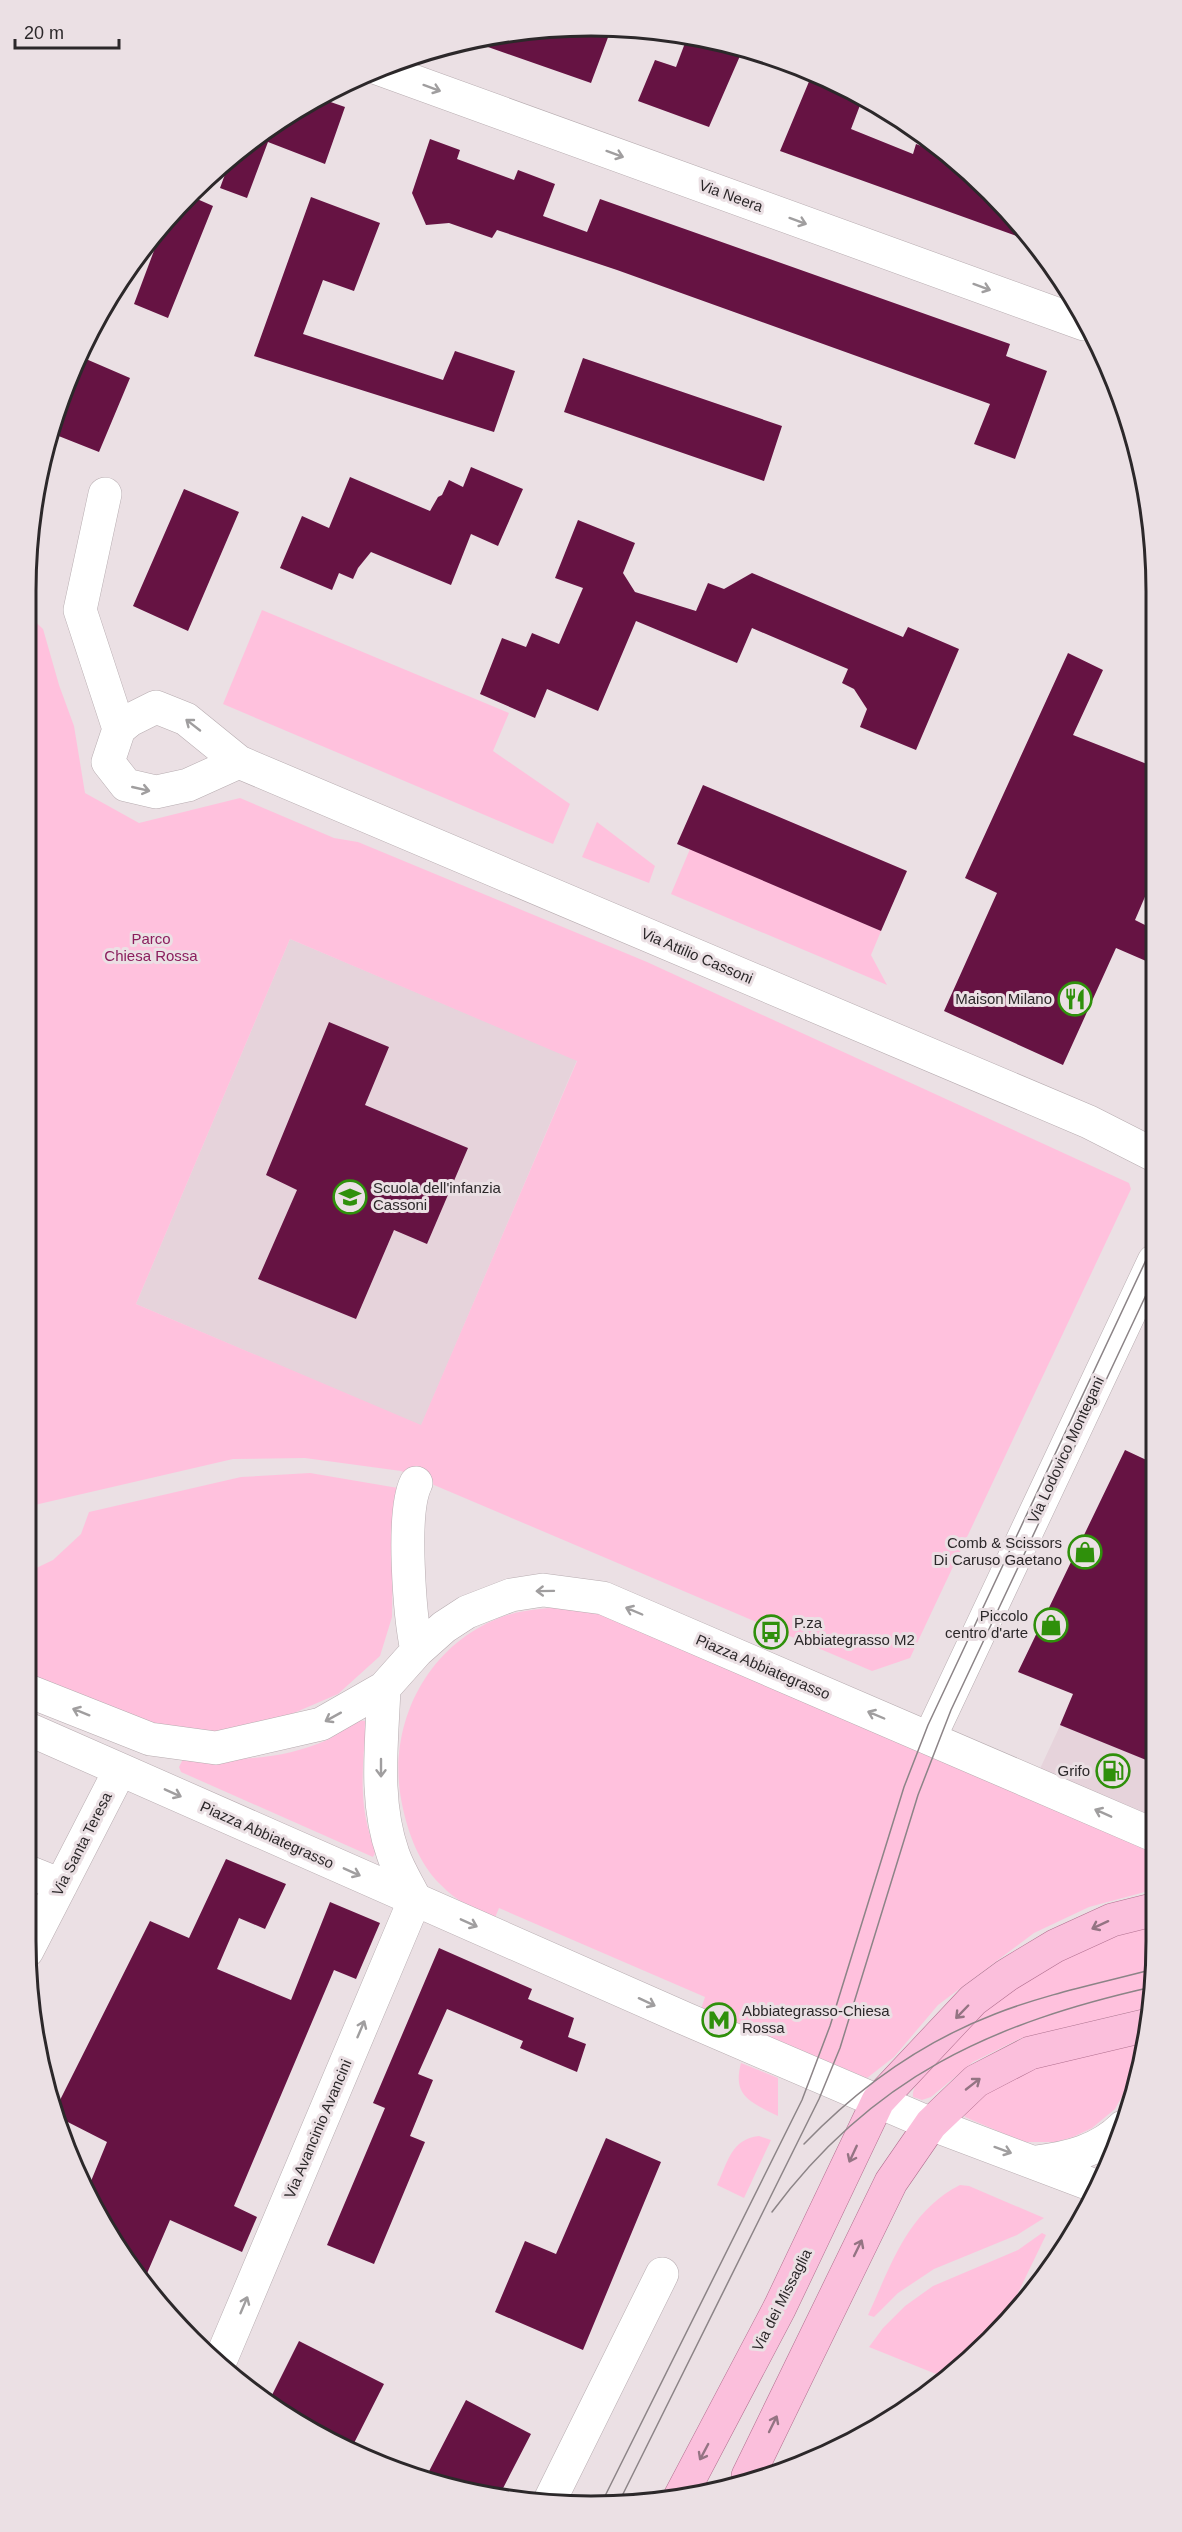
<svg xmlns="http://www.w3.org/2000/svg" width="1182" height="2532" viewBox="0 0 1182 2532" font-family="Arial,sans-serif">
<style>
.built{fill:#e6d3db}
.green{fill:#ffc1dd;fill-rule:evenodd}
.building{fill:#661343}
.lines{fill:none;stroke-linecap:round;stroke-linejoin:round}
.minor-casing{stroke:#b7acb0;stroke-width:34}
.major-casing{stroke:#b16f8f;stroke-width:34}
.minor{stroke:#fff;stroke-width:33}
.major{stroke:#fbbfdc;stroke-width:33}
.tram{stroke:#8c8487;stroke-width:1.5}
.oneway{stroke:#a09e9f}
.oneway2{stroke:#947483}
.labels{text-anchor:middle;stroke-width:6;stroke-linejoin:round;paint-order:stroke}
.street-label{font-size:15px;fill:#2c282a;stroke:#ebe0e4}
.park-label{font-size:15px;fill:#8a1e5d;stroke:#ebe0e4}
.poi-label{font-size:15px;fill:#2c282a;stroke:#ebe0e4;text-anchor:end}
.rim{fill:none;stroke:#2c282a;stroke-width:3}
</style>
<rect width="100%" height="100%" fill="#ebe0e4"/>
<path class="built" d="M 290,939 L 577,1060 L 421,1426 L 136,1304 Z
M 1155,1522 L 1156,1824 L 1038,1773 Z"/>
<path class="green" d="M 262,610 L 509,713 L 493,751 L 570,804 L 553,844 L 223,704 Z
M 26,613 L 43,629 L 59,685 L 74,726 L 85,793 L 139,823 L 240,798 L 334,838 L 358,842 L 647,962 L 1129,1183 L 1131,1189 L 910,1658 L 872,1671 L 401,1471 L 305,1458 L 233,1459 L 26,1507 ZM 290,939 L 577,1061 L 421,1425 L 136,1304 Z
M 597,822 L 655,866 L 649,883 L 582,857 Z
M 690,849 L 881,931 L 871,955 L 887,985 L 671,894 Z
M 310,1473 L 398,1488 L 393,1550 L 392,1617 L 380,1656 L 338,1694 L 280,1719 L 215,1733 L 160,1730 L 26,1674 L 26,1573 L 53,1560 L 81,1534 L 89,1512 L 241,1477 Z
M 571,1607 L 595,1610 L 1134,1841 L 1156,1857 L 1156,1889 L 1089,1907 L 1034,1933 L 938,2005 L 894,2057 L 867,2078 L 701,2009 L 705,1997 L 499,1908 L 494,1920 C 475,1910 456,1901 441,1885 C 419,1864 408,1833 402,1804 C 386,1727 425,1647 499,1618 C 522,1609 547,1608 571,1607 Z
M 358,1720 L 365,1721 L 366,1727 C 362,1770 358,1810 376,1851 L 373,1857 L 181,1772 L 179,1767 L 183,1759 C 233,1760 280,1761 327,1740 C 338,1735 347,1726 358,1720 Z
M 1156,1926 L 1150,2007 L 1021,2038 L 973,2062 L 931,2097 L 922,2100 L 913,2097 C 911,2085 930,2069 938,2061 C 953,2044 968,2026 986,2011 C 1033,1971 1095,1938 1156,1926 Z
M 1142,2044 L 1146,2046 L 1145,2055 L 1115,2109 L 1092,2128 L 1073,2137 L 1056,2142 L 1023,2142 L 965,2117 L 964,2111 C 1009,2065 1082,2057 1142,2044 Z
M 741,2063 L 778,2078 L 778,2116 C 751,2102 732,2097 741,2063 Z
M 759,2136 L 771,2140 L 744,2198 L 717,2185 C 728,2162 731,2139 759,2136 Z
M 960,2185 L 969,2186 L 1044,2218 L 1017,2235 L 934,2269 L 898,2293 L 874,2317 L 868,2315 C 891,2266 907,2212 960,2185 Z
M 1042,2233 L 1046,2235 L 1001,2328 L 991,2341 L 941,2376 L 869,2347 L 883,2328 L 905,2306 L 933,2286 L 1018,2250 Z"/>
<path class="building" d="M 590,26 L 610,32 L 591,83 L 468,40 L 481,36 Z
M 688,35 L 702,36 L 743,49 L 709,127 L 638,101 L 655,60 L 676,67 Z
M 813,72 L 862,100 L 851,129 L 913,154 L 916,144 L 950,157 L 1036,243 L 780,151 Z
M 319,98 L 345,107 L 325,164 L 268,142 L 247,198 L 220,188 L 231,158 L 277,121 Z
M 430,139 L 460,150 L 457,159 L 514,180 L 518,170 L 555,184 L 543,216 L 587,232 L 600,199 L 1010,344 L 1006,356 L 1047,371 L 1015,459 L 974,444 L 990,404 L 617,270 L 497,230 L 492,238 L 449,223 L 426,225 L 412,193 Z
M 188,195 L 213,206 L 168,318 L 134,304 L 164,224 Z
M 311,197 L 380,223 L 354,291 L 323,280 L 303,334 L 443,380 L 455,351 L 515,371 L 494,432 L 254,356 Z
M 79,356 L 130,378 L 99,452 L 51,433 L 67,381 Z
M 583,358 L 782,426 L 764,481 L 564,412 Z
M 471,467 L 523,489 L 498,546 L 471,534 L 451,585 L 371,552 L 358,568 L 353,579 L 339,573 L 332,590 L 280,568 L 302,516 L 329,528 L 350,477 L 430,511 L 438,497 L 442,495 L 449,480 L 463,487 Z
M 184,489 L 239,512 L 188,631 L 133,606 Z
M 578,520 L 635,543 L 623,573 L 635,592 L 696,611 L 708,583 L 724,589 L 752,573 L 903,637 L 908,627 L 959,649 L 916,750 L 860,727 L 867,709 L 854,689 L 842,683 L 848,669 L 752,628 L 737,663 L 636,621 L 598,711 L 547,689 L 535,718 L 480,694 L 502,638 L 526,647 L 532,633 L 559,644 L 583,588 L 555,578 Z
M 1068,653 L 1103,670 L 1073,735 L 1152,766 L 1153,878 L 1135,920 L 1153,929 L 1153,964 L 1116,948 L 1063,1065 L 944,1011 L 997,893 L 965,878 Z
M 703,785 L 907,871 L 881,931 L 677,844 Z
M 329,1022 L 389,1047 L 365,1105 L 468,1148 L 427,1244 L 394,1230 L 356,1319 L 258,1279 L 297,1190 L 266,1175 Z
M 1125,1450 L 1155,1464 L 1156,1764 L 1060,1725 L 1073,1694 L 1018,1672 Z
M 226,1859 L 286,1884 L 265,1929 L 239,1918 L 217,1969 L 291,2000 L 330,1902 L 380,1923 L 356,1979 L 334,1970 L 234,2206 L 257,2217 L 242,2252 L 170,2220 L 142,2285 L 89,2186 L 107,2142 L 54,2115 L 54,2112 L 150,1921 L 189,1938 Z
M 439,1948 L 532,1989 L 528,1999 L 574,2018 L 568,2037 L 586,2044 L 577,2072 L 520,2048 L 523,2041 L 447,2009 L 418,2074 L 433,2080 L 410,2136 L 425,2142 L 374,2264 L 327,2245 L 385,2108 L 373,2103 Z
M 606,2138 L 661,2162 L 583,2350 L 495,2312 L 525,2241 L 556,2254 Z
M 299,2341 L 384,2384 L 350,2451 L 277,2411 L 268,2403 Z
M 466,2400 L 531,2434 L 499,2496 L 480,2496 L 425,2479 Z"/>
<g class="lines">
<g class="minor-casing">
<path id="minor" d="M 377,68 L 1084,324
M 105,494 L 80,610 L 119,729
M 239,762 L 188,785 L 156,792 L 126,785 L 108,762 L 119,729 L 130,720 L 156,707 L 186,719 L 239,762 L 1089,1122 L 1154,1155
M 416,1483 C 401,1513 410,1617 417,1651
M 384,1688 C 382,1742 374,1801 393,1854 C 398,1869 408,1885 415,1899
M 26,1690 L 150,1739 L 216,1748 L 321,1724 L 384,1688 L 417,1651 L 444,1627 L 467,1612 L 511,1595 L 543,1590 L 603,1598 L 1156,1836
M 26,1728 L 686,2019 L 931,2124 L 1098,2187
M 930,1737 L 1154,1261
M 26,1871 L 61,1885
M 27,1951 L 120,1770
M 1036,2162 C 1068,2158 1099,2151 1123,2127
M 221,2359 L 415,1899
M 551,2498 L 662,2274"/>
</g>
<g class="major-casing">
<path id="major" d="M 748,2476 L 891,2182 L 931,2124 L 976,2081 L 1030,2053 L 1148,2025
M 680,2497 L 780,2307 L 878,2101 L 973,2000 L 1007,1975 L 1055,1946 L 1112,1920 L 1156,1909"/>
</g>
<use href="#minor" class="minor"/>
<use href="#major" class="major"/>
<path class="tram" d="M 804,2144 C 858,2088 922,2042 995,2014 C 1046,1994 1101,1983 1154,1969
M 772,2212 C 872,2077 992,2023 1152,1987
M 603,2500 L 802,2100 L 830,2026 L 904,1787 L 928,1725 L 1154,1243
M 620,2500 L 819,2099 L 840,2048 L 918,1795 L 951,1710 L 1154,1278"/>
</g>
<defs><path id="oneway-shaft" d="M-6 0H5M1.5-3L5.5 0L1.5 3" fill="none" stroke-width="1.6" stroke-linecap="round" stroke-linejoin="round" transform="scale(1.5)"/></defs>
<g class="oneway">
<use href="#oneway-shaft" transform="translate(432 88) rotate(20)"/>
<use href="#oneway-shaft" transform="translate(615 154) rotate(20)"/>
<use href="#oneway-shaft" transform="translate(798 221) rotate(20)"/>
<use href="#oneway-shaft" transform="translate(982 287) rotate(20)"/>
<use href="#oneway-shaft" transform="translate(193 725) rotate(-142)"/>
<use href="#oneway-shaft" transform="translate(141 789) rotate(13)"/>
<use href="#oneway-shaft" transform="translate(545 1591) rotate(179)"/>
<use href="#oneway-shaft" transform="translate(634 1611) rotate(-157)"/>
<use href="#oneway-shaft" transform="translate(81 1712) rotate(-158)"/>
<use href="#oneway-shaft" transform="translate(876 1715) rotate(-157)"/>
<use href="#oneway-shaft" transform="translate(333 1717) rotate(151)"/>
<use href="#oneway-shaft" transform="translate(381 1768) rotate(90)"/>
<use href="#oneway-shaft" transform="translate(173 1793) rotate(24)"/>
<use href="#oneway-shaft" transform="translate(1103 1813) rotate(-156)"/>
<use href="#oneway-shaft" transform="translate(352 1872) rotate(24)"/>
<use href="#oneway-shaft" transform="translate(469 1923) rotate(24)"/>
<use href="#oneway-shaft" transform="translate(647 2002) rotate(25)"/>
<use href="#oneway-shaft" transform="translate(361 2029) rotate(-67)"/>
<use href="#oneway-shaft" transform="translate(1003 2150) rotate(20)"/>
<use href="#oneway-shaft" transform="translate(244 2305) rotate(-67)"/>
</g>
<g class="oneway2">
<use href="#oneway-shaft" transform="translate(1100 1925) rotate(155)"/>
<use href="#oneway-shaft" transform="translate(962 2012) rotate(134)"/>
<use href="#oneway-shaft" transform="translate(973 2084) rotate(-38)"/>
<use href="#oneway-shaft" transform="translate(853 2154) rotate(115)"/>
<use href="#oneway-shaft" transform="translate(858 2248) rotate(-64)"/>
<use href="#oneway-shaft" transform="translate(773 2424) rotate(-64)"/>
<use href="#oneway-shaft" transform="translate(704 2452) rotate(118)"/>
</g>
<defs>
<g id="restaurant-ring" transform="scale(1.725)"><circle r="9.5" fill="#ebe0e4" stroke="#2f900b" stroke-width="1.5"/><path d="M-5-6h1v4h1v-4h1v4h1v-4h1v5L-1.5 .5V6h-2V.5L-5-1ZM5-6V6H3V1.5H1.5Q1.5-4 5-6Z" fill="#2f900b"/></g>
<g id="school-ring" transform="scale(1.725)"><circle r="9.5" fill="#ebe0e4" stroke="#2f900b" stroke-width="1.5"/><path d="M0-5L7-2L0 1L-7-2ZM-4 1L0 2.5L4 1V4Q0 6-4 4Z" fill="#2f900b"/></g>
<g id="shop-ring" transform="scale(1.725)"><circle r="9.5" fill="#ebe0e4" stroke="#2f900b" stroke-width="1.5"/><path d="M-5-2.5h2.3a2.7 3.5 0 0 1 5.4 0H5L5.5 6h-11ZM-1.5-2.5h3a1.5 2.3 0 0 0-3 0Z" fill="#2f900b"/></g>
<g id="bus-ring" transform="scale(1.725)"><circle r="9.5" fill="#ebe0e4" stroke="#2f900b" stroke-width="1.5"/><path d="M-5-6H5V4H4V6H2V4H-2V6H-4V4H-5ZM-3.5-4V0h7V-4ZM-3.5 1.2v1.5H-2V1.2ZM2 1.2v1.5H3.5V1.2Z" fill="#2f900b"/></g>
<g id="fuel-ring" transform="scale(1.725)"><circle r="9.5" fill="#ebe0e4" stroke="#2f900b" stroke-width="1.5"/><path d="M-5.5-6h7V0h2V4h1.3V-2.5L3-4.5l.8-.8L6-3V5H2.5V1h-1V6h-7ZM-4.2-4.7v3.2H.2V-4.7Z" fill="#2f900b"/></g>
<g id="metro-ring" transform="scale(1.725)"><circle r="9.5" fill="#ebe0e4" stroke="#2f900b" stroke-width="1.5"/><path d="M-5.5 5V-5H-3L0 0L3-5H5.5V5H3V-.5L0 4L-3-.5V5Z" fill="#2f900b"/></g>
</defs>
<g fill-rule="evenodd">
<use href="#restaurant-ring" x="1075" y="999"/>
<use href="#school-ring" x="350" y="1197"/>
<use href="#shop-ring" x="1085" y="1552"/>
<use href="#shop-ring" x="1051" y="1625"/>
<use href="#bus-ring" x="771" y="1632"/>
<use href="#fuel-ring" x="1113" y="1771"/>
<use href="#metro-ring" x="719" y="2020"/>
</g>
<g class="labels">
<g class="street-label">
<text transform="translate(731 196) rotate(20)" y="5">Via Neera</text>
<text transform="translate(697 956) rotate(23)" y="5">Via Attilio Cassoni</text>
<text transform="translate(1066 1450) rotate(-65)" y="5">Via Lodovico Montegani</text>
<text transform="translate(763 1667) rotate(23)" y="5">Piazza Abbiategrasso</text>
<text transform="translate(267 1835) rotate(24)" y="5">Piazza Abbiategrasso</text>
<text transform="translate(82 1844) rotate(-63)" y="5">Via Santa Teresa</text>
<text transform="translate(318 2129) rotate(-67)" y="5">Via Avancinio Avancini</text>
<text transform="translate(782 2300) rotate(-63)" y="5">Via dei Missaglia</text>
</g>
<g class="park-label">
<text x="151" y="944">Parco<tspan x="151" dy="17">Chiesa Rossa</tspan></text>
</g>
<g class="poi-label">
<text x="1052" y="1004">Maison Milano</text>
<text x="373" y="1193" text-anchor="start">Scuola dell'infanzia<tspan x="373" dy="17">Cassoni</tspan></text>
<text x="1062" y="1548">Comb &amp; Scissors<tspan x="1062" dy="17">Di Caruso Gaetano</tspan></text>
<text x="1028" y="1621">Piccolo<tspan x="1028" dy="17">centro d'arte</tspan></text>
<text x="794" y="1628" text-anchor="start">P.za<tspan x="794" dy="17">Abbiategrasso M2</tspan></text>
<text x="1090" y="1776">Grifo</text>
<text x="742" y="2016" text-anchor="start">Abbiategrasso-Chiesa<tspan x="742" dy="17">Rossa</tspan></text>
</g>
</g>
<path d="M0 0H1182V2532H0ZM591 36H591A555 555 0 0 1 1146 591V1941A555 555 0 0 1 591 2496H591A555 555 0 0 1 36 1941V591A555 555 0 0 1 591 36Z" fill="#ebe0e4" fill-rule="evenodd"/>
<path class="rim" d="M591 36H591A555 555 0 0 1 1146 591V1941A555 555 0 0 1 591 2496H591A555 555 0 0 1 36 1941V591A555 555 0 0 1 591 36Z"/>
<path d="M15 39v9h104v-9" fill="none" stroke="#2c282a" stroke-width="3"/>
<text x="24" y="39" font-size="18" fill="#2c282a" stroke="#ebe0e4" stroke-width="4.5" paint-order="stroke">20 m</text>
</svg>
